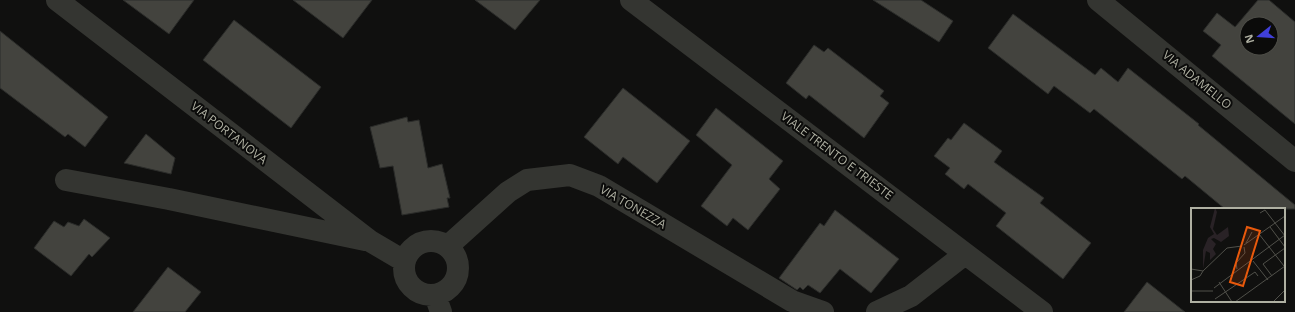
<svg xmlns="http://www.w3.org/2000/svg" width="1295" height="312" viewBox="0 0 1295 312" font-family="'Open Sans',sans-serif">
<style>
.building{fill:#43433e;stroke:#2b2c2a;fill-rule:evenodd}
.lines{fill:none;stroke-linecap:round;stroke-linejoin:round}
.minor{stroke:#343531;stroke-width:22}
.labels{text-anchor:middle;stroke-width:4;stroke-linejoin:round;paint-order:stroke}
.street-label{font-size:12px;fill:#afb0a2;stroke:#0b0b0a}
.inset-road{fill:none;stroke:#50504a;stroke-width:1}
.view{fill:#e8590c;fill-opacity:0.15;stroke:#e8590c;stroke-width:2}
.inset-edge{fill:none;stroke:#afb0a2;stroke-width:2}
</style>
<rect width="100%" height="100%" fill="#10100f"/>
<path class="building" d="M 123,0 L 194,0 L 169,34 Z
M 293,0 L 372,0 L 343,38 Z
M 475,0 L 540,0 L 515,30 Z
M 873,0 L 921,0 L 953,21 L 939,42 Z
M 1258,0 L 1269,0 L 1295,22 L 1295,124 L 1212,56 L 1221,45 L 1203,31 L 1217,13 L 1235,27 ZM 1247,24 L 1271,24 L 1271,48 L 1247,48 Z
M 1013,14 L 1095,75 L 1101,68 L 1118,82 L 1128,68 L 1199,124 L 1198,125 L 1295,205 L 1295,209 L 1225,209 L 1185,176 L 1182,179 L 1094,109 L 1090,113 L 1054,86 L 1048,94 L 988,48 Z
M 234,20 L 321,87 L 291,128 L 203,60 Z
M 0,31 L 108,117 L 85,147 L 68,134 L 65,137 L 0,88 Z
M 814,45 L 824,52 L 828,48 L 884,91 L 880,96 L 889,103 L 864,138 L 809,95 L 806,99 L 786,83 Z
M 623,88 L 690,141 L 657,183 L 623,157 L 618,164 L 584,137 Z
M 716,108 L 783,161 L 769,179 L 780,189 L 748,230 L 733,218 L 727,226 L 701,206 L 732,165 L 696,135 Z
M 407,117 L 408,122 L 419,120 L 428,168 L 442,164 L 450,198 L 447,198 L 449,207 L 402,215 L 393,166 L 380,168 L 370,127 Z
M 964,123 L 1002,151 L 994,162 L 1044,198 L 1040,203 L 1091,243 L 1063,279 L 996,226 L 1006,213 L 968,184 L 964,189 L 945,174 L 950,168 L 934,156 L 948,138 L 951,140 Z
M 146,134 L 175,158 L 171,174 L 124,163 Z
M 835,210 L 899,259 L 871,293 L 840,269 L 820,293 L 808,285 L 803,290 L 800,287 L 797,290 L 779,278 L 820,223 L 824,226 Z
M 84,219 L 110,238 L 92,257 L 89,254 L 71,276 L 34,248 L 54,221 L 64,227 L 68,222 L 79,226 Z
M 168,267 L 201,292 L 185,312 L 133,312 Z
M 1147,282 L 1185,312 L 1124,312 Z"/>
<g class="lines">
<path class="minor" d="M 57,0 L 370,241 L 404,261
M 631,0 L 1042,312
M 1098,0 L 1295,161
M 66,180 L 169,199 L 365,240
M404 268a27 27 0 1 1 54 0a27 27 0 1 1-54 0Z
M 448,246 L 508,192 L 527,180 L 570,175 L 599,186 L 792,301 L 823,312
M 435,295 L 441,312
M 877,312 L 911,296 L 965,254"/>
</g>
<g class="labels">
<g class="street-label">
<text transform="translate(1197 80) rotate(39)" y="4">VIA ADAMELLO</text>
<text transform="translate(229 133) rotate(38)" y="4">VIA PORTANOVA</text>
<text transform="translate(837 156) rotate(37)" y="4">VIALE TRENTO E TRIESTE</text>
<text transform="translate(633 207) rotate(30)" y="4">VIA TONEZZA</text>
</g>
</g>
<g transform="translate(1191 208)">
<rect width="94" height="94" fill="#10100f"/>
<path d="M 24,0 L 26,4 L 22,21 L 26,27 L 37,19 L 38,28 L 30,34 L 23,30 L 20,31 L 25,36 L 22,41 L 25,46 L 19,52 L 19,45 L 15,43 L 12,61 L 12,42 L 17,30 L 23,26 L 19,19 Z" fill="#292226"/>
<path class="inset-road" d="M 69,5 L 74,2 L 94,28M 79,19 L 94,39M 68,26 L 93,58M 55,35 L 61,24M 53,37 L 94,8M 62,53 L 77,72M 0,61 L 12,63 L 9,68 L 0,72M 46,61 L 45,55 L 54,45 L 53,39M 12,63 L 36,40 L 51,38M 81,68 L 72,56 L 94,40M 28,74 L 41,94M 23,80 L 94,27M 0,83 L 22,83M 24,91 L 64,64 L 67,68M 44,94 L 94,58M 82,94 L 94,82"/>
<path class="view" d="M 56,19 L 69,23 L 52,78 L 39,74 Z"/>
<rect width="94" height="94" class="inset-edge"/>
</g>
<g transform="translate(1259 36) rotate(253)"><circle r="19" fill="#0b0b0a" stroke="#4d4d47"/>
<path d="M0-3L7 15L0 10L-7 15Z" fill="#403fd9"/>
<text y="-6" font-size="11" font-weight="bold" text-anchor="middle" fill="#afb0a2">N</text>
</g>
</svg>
